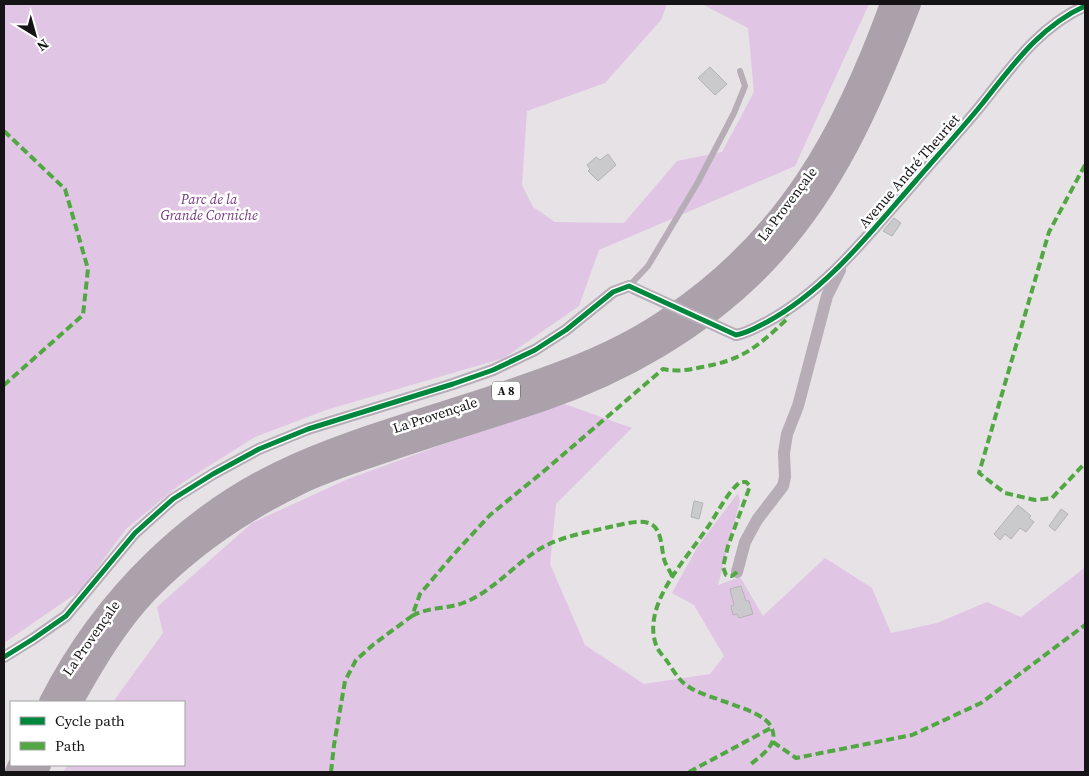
<svg xmlns="http://www.w3.org/2000/svg" width="1089" height="776" viewBox="0 0 1089 776" font-family="'Source Serif 4',serif">
<style>
.green{fill:#e1c5e4}
.building{fill:#cacacc;stroke:#b3b3b4}
.lines{fill:none;stroke-linecap:round;stroke-linejoin:round}
.lane{stroke:#b6adb6;stroke-width:6}
.street{stroke:#b6adb6;stroke-width:12}
.highway{stroke:#aaa1aa;stroke-width:22}
.street-bridge{stroke:#b6adb6;stroke-width:12}
.quiet{stroke:#51a842;stroke-width:4;stroke-dasharray:8 4;stroke-linecap:butt}
.cycleway-casing{stroke:#fff;stroke-width:8}
.cycleway{stroke:#00873e;stroke-width:5}
.labels{text-anchor:middle;stroke-width:5;stroke-linejoin:round;paint-order:stroke}
.shield{fill:#fff;stroke:#5b5a5b;stroke-width:1}
.shield-label{font-size:12px;font-weight:bold;fill:#151315}
.street-label{font-size:14px;fill:#151315;stroke:#fff}
.park-label{font-size:14px;font-style:italic;fill:#773a80;stroke:#fff}
</style>
<rect width="100%" height="100%" fill="#e6e2e6"/>
<path class="green" d="M 4,4 L 667,4 L 661,20 L 605,83 L 527,111 L 522,185 L 533,207 L 555,222 L 624,223 L 677,161 L 722,152 L 754,92 L 748,28 L 702,4 L 869,4 L 795,166 L 599,250 L 579,306 L 504,358 L 326,410 L 255,437 L 182,483 L 126,529 L 81,590 L 4,643 Z
M 559,402 L 632,428 L 556,504 L 550,564 L 585,645 L 644,684 L 710,674 L 724,656 L 694,605 L 672,593 L 698,546 L 738,493 L 740,501 L 718,585 L 740,577 L 763,616 L 825,558 L 872,588 L 891,633 L 937,623 L 987,602 L 1021,617 L 1083,569 L 1085,565 L 1085,772 L 63,772 L 68,765 L 184,765 L 184,702 L 113,702 L 163,633 L 157,607 L 252,523 L 348,479 Z"/>
<path class="building" d="M 710,67 L 727,84 L 715,95 L 698,78 Z
M 608,154 L 616,165 L 598,181 L 588,171 L 590,169 L 587,165 L 596,157 L 600,160 Z
M 894,218 L 901,223 L 892,236 L 883,231 Z
M 694,501 L 703,503 L 699,519 L 691,517 Z
M 1018,505 L 1031,516 L 1029,518 L 1034,522 L 1026,532 L 1020,528 L 1011,539 L 1005,534 L 1000,540 L 994,534 Z
M 1061,509 L 1068,514 L 1055,531 L 1049,526 Z
M 741,586 L 746,601 L 749,601 L 753,614 L 739,618 L 737,614 L 733,615 L 731,606 L 734,605 L 730,589 Z"/>
<g class="lines">
<path class="lane" d="M 629,286 L 648,266 L 698,182 L 734,113 L 745,86 L 740,71"/>
<path class="street" d="M 736,335 C 748,333 757,327 767,322 C 826,290 869,234 913,184 C 936,157 960,131 982,104 C 1013,65 1039,27 1085,6
M 737,572 L 745,542 L 757,520 L 783,486 L 785,477 L 784,453 L 787,434 L 798,406 L 827,296 L 840,270
M 4,657 L 33,639 L 66,616 L 135,533 L 173,499 L 213,474 L 259,449 L 308,429 L 453,384 L 493,370 L 535,350 L 566,330 L 613,292 L 629,286 L 635,289"/>
<path class="highway" d="M 50,702 C 103,598 190,511 297,464 C 357,438 420,420 482,400 C 547,378 613,357 670,317 C 787,238 844,134 891,4
M 72,702 C 93,664 116,625 146,593 C 189,548 243,511 299,484 C 332,468 368,458 402,446 C 449,430 496,416 543,400 C 622,373 699,329 758,270 C 833,194 872,102 910,4
M 16,772 L 19,765
M 36,772 L 40,765"/>
<path class="street-bridge" d="M 635,289 L 736,335"/>
<path class="quiet" d="M 4,131 L 65,189 L 88,269 L 83,315 L 4,385
M 1085,165 L 1049,232 L 979,473 L 1005,493 L 1035,500 L 1052,498 L 1085,463
M 737,572 L 732,576 L 726,575 L 723,567 L 728,546 L 750,486 L 746,482 L 740,482 C 725,495 717,515 705,531 C 684,562 642,605 656,645 C 658,651 663,656 667,661 C 673,670 679,681 689,687 C 707,699 761,709 770,725 C 781,743 763,754 751,764
M 412,616 C 428,607 447,609 463,603 C 492,592 513,566 538,550 C 560,536 589,532 614,526 C 624,524 641,519 651,524 C 663,530 661,552 665,562 C 667,567 670,571 672,576
M 773,742 L 796,758 L 912,735 L 981,703 L 1085,625
M 331,772 L 334,745 L 345,681 L 356,660 L 374,644 L 412,616 L 420,594 L 454,554 L 490,515 L 544,471 L 663,369 C 677,372 688,370 702,367 C 742,360 756,348 786,320 L 787,311
M 689,772 L 771,728"/>
<g class="cycleway-casing">
<path id="cycleway" d="M 4,657 L 33,639 L 66,616 L 135,533 L 173,499 L 213,474 L 259,449 L 308,429 L 453,384 L 493,370 L 535,350 L 566,330 L 613,292 L 629,286 L 736,335 C 748,333 757,327 767,322 C 826,290 869,234 913,184 C 936,157 960,131 982,104 C 1013,65 1039,27 1085,6"/>
</g>
<use href="#cycleway" class="cycleway"/>
</g>
<g class="labels">
<rect class="shield" x="492" y="381.5" width="28" height="19" rx="4"/>
<g class="shield-label">
<text x="506" y="395">A 8</text>
</g>
<g class="street-label">
<text transform="translate(909 171) rotate(-49)" y="5">Avenue André Theuriet</text>
<text transform="translate(787 204) rotate(-53)" y="5">La Provençale</text>
<text transform="translate(435 415) rotate(-18)" y="5">La Provençale</text>
<text transform="translate(91 638) rotate(-55)" y="5">La Provençale</text>
</g>
<g class="park-label">
<text x="209" y="204">Parc de la<tspan x="209" dy="16">Grande Corniche</tspan></text>
</g>
</g>
<rect width="1089" height="776" fill="none" stroke="#151315" stroke-width="10"/>
<rect x="10" y="701" width="175" height="65" fill="#ffffff" stroke="#a1a1a1"/>
<rect x="20" y="717" width="25" height="8" fill="#00873e" stroke="#a1a1a1"/>
<text x="55" y="726" font-size="15" fill="#151315">Cycle path</text>
<rect x="20" y="742" width="25" height="8" fill="#51a842" stroke="#a1a1a1"/>
<text x="55" y="751" font-size="15" fill="#151315">Path</text>
<g transform="translate(35 35) rotate(143)" stroke="#ffffff" stroke-width="4" paint-order="stroke">
<path d="M0-4L9 19L0 12L-9 19Z" fill="#151315"/>
<text y="-8" font-size="14" font-weight="bold" text-anchor="middle" fill="#151315">N</text>
</g>
</svg>
